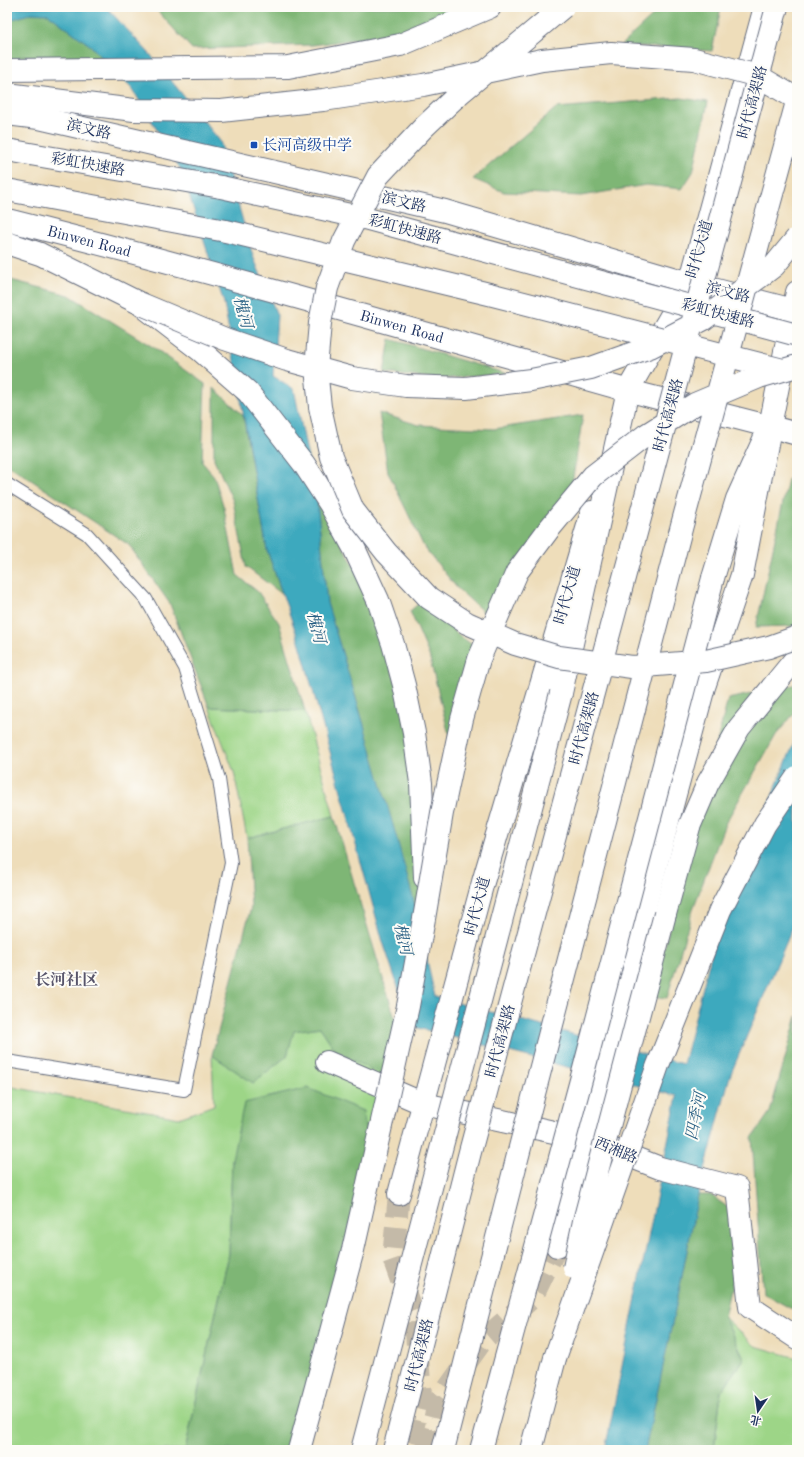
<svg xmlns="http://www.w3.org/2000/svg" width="804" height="1457" viewBox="0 0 804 1457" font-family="'Old Standard TT','Noto Serif SC',serif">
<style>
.green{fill:#9dd587;stroke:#5c8272}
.forest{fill:#7eb674;stroke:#4c7269}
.water{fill:#3ea9be;stroke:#2c6c8e}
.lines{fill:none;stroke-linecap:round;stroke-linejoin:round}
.secondary-tunnel{stroke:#c4baa8;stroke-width:22;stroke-dasharray:22 11;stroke-linecap:butt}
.service-casing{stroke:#656c7e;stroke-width:14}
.minor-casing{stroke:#656c7e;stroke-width:24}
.secondary-casing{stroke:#656c7e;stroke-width:24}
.primary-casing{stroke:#656c7e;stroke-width:24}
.trunk-casing{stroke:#656c7e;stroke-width:24}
.service{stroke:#fff;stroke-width:12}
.minor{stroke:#fff;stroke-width:22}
.secondary{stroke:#fff;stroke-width:22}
.primary{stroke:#fff;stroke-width:22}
.trunk{stroke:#fff;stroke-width:22}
.trunk-bridge-casing{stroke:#656c7e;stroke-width:24;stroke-linecap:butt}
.trunk-bridge{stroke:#fff;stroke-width:22}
.transit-dot{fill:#1a4fb4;stroke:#fdfcf7;stroke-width:1.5}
.labels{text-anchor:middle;stroke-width:4;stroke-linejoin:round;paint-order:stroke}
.street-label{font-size:15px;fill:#1b2f5e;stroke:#fdfcf7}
.transit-label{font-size:15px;fill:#164399;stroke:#fdfcf7;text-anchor:start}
.water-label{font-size:16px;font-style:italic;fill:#296084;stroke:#fdfcf7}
.neighbourhood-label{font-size:16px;font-weight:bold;fill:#58556b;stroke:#fdfcf7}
</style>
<rect width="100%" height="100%" fill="#fdfcf7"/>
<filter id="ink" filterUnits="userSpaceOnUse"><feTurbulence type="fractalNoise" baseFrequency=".025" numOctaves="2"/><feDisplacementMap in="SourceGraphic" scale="8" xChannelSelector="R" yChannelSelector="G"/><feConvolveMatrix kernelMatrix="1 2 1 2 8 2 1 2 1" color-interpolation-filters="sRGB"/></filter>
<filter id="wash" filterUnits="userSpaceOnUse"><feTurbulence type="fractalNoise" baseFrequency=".012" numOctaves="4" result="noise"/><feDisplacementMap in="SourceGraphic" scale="16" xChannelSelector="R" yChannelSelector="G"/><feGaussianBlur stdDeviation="0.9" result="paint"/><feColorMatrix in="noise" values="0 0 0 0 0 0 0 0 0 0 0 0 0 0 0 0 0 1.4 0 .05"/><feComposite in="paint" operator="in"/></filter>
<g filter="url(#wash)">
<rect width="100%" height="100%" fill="#eeddba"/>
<path class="green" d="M 209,707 L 305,711 L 334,816 L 247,838 L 234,772 Z
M 320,1027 L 336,1051 L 388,1074 L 369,1151 L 232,1159 L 229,1254 L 185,1450 L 7,1450 L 7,1086 L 179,1118 L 214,1105 L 212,1055 L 253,1082 L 287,1056 L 293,1031 Z
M 724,1317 L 755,1346 L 797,1358 L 797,1450 L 714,1450 L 721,1392 L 744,1359 Z"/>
<path class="forest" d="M 154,7 L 471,7 L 400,33 L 313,45 L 192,49 Z
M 662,7 L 721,7 L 712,51 L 621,45 Z
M 32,13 L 48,14 L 91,46 L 104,60 L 7,66 L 7,21 Z
M 681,98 L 708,102 L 693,172 L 682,189 L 646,185 L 581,196 L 504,192 L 473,179 L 556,108 Z
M 7,279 L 69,295 L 156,349 L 205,384 L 202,462 L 214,476 L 224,508 L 237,575 L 258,592 L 279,623 L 305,711 L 209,707 L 170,604 L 129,545 L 7,464 Z
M 390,339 L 508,374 L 437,379 L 384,373 Z
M 214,388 L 243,415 L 267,550 L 282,594 L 246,567 L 233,501 L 214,459 Z
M 379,413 L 419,425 L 494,429 L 583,415 L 571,490 L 489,617 L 457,588 L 424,547 L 388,472 Z
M 797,473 L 797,626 L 756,627 L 788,479 Z
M 317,501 L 364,583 L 407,716 L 422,903 L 417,913 L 361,715 L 327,603 Z
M 424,599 L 456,633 L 489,657 L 452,747 L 429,655 L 410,611 Z
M 797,684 L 797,710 L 776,735 L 725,824 L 693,909 L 667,998 L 652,996 L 728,699 Z
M 334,816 L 399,1032 L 388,1074 L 372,1070 L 336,1051 L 320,1027 L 294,1031 L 287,1056 L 253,1083 L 212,1055 L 251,907 L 247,838 Z
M 797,1016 L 797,1312 L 763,1293 L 752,1138 L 770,1112 Z
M 308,1088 L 363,1111 L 369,1151 L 293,1450 L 185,1450 L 229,1254 L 232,1159 L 244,1103 Z
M 698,1195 L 711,1195 L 730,1209 L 735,1267 L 724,1317 L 744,1359 L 721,1392 L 714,1450 L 645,1450 L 679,1291 Z"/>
<path class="water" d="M 7,7 L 106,7 L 149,53 L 220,141 L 253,256 L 277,315 L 273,376 L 294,389 L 317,501 L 327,603 L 361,715 L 397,839 L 417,913 L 435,997 L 683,1064 L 720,921 L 797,736 L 797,917 L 730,1076 L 698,1195 L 679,1291 L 645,1450 L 605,1450 L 677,1096 L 411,1026 L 383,942 L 300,644 L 267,550 L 224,303 L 181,170 L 133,90 L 91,46 L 48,14 L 32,13 L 7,21 Z"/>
</g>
<g filter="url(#ink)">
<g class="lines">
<path class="secondary-tunnel" d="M 399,1194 L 393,1258 L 415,1320 L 421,1395 L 408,1450
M 426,1450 L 439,1401 L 482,1341 L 532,1298 L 557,1246"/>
<g class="service-casing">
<path id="service" d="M 7,484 L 87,534 L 146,599 L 185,668 L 219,779 L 231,863 L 184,1090 L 7,1061"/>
</g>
<g class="minor-casing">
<path id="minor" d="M 327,1062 L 424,1104 L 586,1139 L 660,1168 L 737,1188 L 750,1307 L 797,1338"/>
</g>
<g class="secondary-casing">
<path id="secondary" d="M 399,1194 L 483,882 L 592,512
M 557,1246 L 586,1139 L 635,943 L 704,687 L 742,575 L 768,439"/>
</g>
<g class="primary-casing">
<g id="primary">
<path d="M 7,114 L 39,118 L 445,211 L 690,283 L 797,311"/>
<path id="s1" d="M 7,220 C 214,272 420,332 626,390 C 683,405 740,418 797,434"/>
<path d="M 628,390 L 690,283 L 765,7"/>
<path d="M 770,426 L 797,292"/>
</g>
</g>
<g class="trunk-casing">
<path id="trunk" d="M 7,70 L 288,67 L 400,45 L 490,7
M 7,94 L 134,110 L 221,111
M 7,150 L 221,187
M 7,190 L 226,231
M 7,243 L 40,254 L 139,303 L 200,350 L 248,392 L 304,464 L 330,504 L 354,548 L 378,600 L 393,644 L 404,685 L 414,733 L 421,783 L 425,878
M 713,578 L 737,499 L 770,426
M 561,693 L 628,390
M 665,914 L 689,827 L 708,783 L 739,728 L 797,657
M 531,1450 L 555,1358"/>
</g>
<use href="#service" class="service"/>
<use href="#minor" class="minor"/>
<use href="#secondary" class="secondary"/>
<use href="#primary" class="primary"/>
<use href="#trunk" class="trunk"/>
<g class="trunk-bridge-casing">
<path id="trunk-bridge" d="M 563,7 L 460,93 L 423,128 L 378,176 L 344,241 L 327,288 L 320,323 L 316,368 L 320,407 L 331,457 L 353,510 L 386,552 L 429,598 L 467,623 L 515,644 L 559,657 L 632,667 L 706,661 L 769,647 L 797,637
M 221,111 L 323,100 L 423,85 L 542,60 L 611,53 L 694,59 L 758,76 L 797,99
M 221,187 L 364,218 L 797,335
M 226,231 L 489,294 L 783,370
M 139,303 L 225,339 L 287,360 L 352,378 L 406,386 L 466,388 L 531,380 L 591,368 L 650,347 L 704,319 L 774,266 L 797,238
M 574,1268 L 584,1221 L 665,914
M 555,1358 L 658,1065 L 720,910 L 765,824 L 797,777
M 299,1450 L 353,1250 L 408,1006 L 425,913 L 442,813 L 462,719 L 479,659 L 517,572 L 549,529 L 593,476 L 646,435 L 695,404 L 759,377 L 797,366
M 362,1450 L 561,693
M 394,1450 L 470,1152 L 777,7
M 443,1450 L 517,1159 L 682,525 L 797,102
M 481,1450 L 584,1069 L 713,578"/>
</g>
<use href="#trunk-bridge" class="trunk-bridge"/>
</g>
</g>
<rect class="transit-dot" x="250" y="141" width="8" height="8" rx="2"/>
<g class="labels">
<g class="street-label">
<text transform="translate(752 102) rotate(-75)" y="5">时代高架路</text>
<text transform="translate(89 129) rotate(13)" y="5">滨文路</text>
<text transform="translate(88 164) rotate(10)" y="5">彩虹快速路</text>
<text transform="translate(404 202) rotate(13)" y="5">滨文路</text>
<text transform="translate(405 229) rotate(15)" y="5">彩虹快速路</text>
<text dy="5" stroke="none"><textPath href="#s1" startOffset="85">Binwen Road</textPath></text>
<text transform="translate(699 249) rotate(-74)" y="5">时代大道</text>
<text transform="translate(728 292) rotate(14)" y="5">滨文路</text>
<text transform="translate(718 313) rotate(15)" y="5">彩虹快速路</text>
<text dy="5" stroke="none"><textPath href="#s1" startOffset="409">Binwen Road</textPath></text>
<text transform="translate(668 415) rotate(-75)" y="5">时代高架路</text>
<text transform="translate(567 595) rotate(-74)" y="5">时代大道</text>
<text transform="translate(584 728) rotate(-75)" y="5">时代高架路</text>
<text transform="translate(477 906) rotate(-75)" y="5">时代大道</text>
<text transform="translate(500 1041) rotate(-75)" y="5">时代高架路</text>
<text transform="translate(616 1150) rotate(22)" y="5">西湘路</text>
<text transform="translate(419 1355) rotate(-76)" y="5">时代高架路</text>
</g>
<g class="transit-label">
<text x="262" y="150">长河高级中学</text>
</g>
<g class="water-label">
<text transform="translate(244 312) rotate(75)" y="6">槐河</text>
<text transform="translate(317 627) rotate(76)" y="6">槐河</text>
<text transform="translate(404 939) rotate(77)" y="6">槐河</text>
<text transform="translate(695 1116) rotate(-79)" y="6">四季河</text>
</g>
<g class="neighbourhood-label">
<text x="66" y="985">长河社区</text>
</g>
</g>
<rect width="804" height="1457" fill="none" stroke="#fdfcf7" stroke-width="24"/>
<g transform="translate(758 1411) rotate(193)" stroke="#fdfcf7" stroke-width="3" paint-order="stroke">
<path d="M0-3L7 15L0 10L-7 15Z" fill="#1b2f5e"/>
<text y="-6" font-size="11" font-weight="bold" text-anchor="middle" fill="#1b2f5e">北</text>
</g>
</svg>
